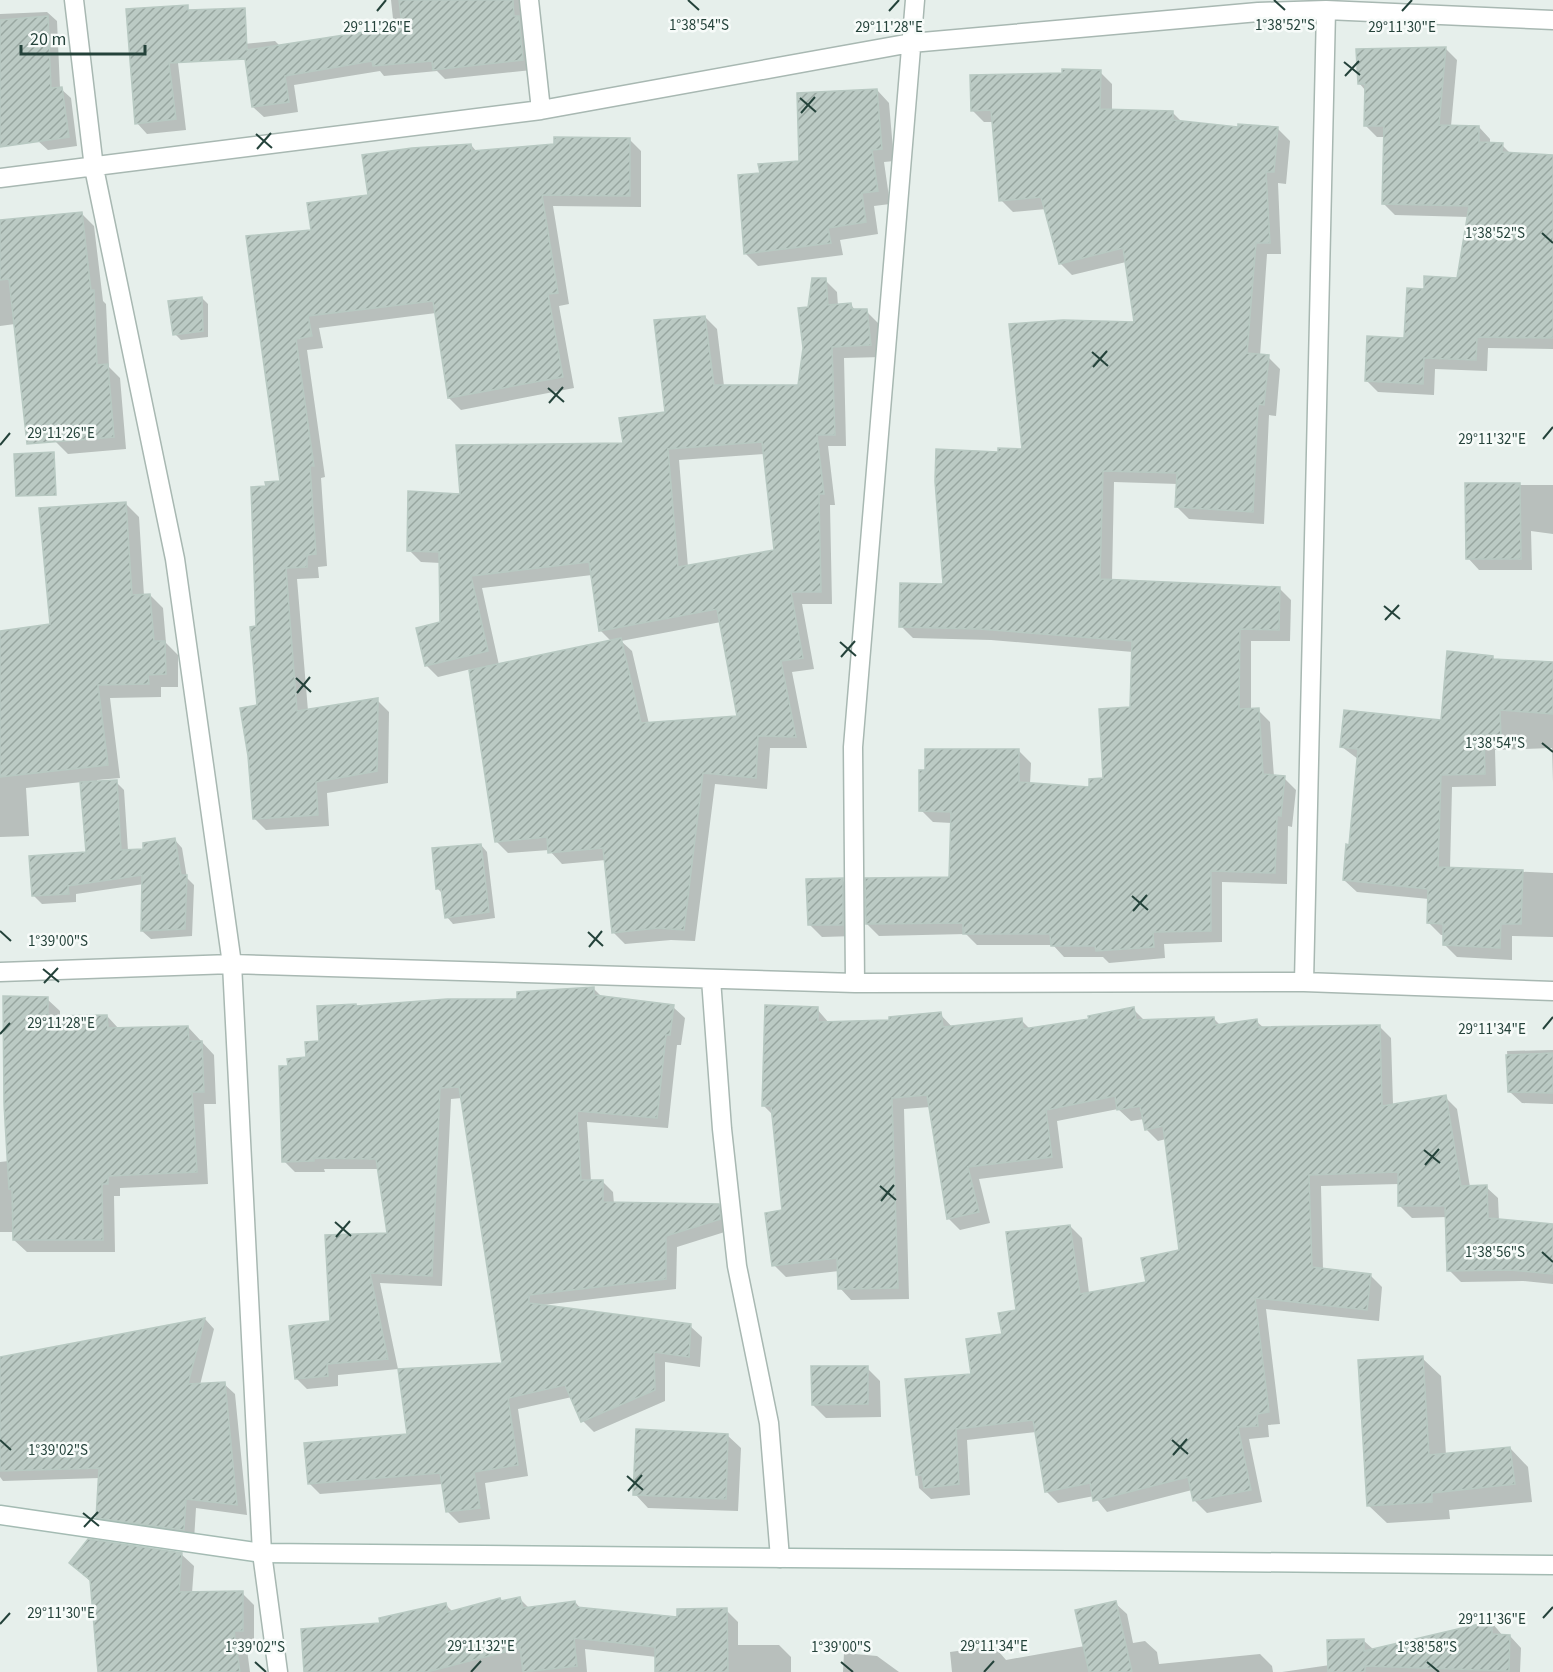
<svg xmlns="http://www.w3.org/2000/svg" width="1553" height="1672" viewBox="0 0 1553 1672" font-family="'Source Sans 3',sans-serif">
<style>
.shadow{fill:#0003;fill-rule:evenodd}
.building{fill:url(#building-hatch);stroke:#b8c9c2;stroke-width:1.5;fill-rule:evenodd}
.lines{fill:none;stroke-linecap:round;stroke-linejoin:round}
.street-casing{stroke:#a8b8b2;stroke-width:21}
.secondary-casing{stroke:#a4bbb3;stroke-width:21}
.street{stroke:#fff;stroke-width:18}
.secondary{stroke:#fff;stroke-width:18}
.ticks{fill:none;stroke:#24423a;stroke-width:2}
.ticks-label{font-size:15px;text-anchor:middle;fill:#24423a;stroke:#f7fbf9;stroke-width:5;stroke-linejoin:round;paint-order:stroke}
</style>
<defs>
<pattern id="building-hatch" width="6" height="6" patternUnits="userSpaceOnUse" patternTransform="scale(1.5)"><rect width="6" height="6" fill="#bbcac4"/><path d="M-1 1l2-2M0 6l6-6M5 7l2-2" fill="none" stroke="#98a6a0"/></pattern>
</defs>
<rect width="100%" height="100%" fill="#e6efeb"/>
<path class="shadow" d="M 391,0 L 521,0 L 532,70 L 445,79 L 437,71 L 384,76 L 380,71 L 294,85 L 298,112 L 264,117 L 253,107 L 244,44 L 275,41 L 281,47 L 394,28 Z
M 47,12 L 57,21 L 60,88 L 71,98 L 77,146 L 48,150 L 38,141 L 0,126 L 0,14 Z
M 1445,48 L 1457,60 L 1451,126 L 1479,127 L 1490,139 L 1490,144 L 1502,145 L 1511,154 L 1553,156 L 1553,349 L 1488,348 L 1487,371 L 1435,369 L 1434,395 L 1378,392 L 1367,381 L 1405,340 L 1425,291 L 1459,280 L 1469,217 L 1395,215 L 1383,203 L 1385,137 L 1377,137 L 1365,125 L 1366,91 L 1359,83 Z
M 167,52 L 178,63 L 186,130 L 147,134 L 137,123 Z
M 1100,72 L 1112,84 L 1112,111 L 1173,113 L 1183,123 L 1239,129 L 1278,129 L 1290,141 L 1286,184 L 1278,183 L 1281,254 L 1267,254 L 1260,356 L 1268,357 L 1280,369 L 1276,416 L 1269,415 L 1264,524 L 1189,519 L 1177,507 L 1178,484 L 1114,482 L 1112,581 L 1279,588 L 1291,600 L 1290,641 L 1251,641 L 1251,710 L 1258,710 L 1270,722 L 1274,777 L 1284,778 L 1296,790 L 1292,827 L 1288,826 L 1287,884 L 1222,882 L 1222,942 L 1164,944 L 1165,958 L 1109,963 L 1103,957 L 1064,957 L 1053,945 L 977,945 L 966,934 L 879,936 L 867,924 L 950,879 L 952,823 L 933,822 L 921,810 L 1019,751 L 1031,763 L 1030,784 L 1091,788 L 1104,780 L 1132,709 L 1133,652 L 991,640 L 913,638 L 901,626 L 945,586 L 999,454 L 1024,450 L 1136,323 L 1126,262 L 1072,275 L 1060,263 L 1046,209 L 1013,212 L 1001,200 L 994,122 L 984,122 L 972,110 L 971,76 Z
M 877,90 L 889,103 L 894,161 L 884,162 L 890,204 L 874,206 L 878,234 L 840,240 L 843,255 L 758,266 L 746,254 L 761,175 L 801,163 Z
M 629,139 L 641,151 L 641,207 L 553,206 L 569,304 L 559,306 L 574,388 L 461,410 L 449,398 L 436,313 L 319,328 L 323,348 L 307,350 L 325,477 L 321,478 L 327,566 L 318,567 L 319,578 L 297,579 L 308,711 L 377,700 L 389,712 L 388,783 L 327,793 L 329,826 L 266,830 L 254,818 L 259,706 L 258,628 L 267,488 L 281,482 L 247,238 L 313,231 L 370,197 L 471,145 L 477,152 Z
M 81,213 L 94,226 L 103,301 L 106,304 L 109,367 L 120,378 L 126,449 L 68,454 L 55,441 L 15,324 L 0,326 L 0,222 Z
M 825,280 L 837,292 L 838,306 L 851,305 L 856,311 L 866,311 L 878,323 L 882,357 L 844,358 L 846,446 L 828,446 L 835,505 L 830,505 L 832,604 L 802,604 L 814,669 L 792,672 L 807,748 L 770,748 L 767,789 L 715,784 L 695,941 L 671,940 L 625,944 L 613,932 L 606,860 L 562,864 L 549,850 L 508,853 L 496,841 L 471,669 L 438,677 L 426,665 L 441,624 L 441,563 L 421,562 L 409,550 L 461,495 L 624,444 L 666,413 L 705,317 L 717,329 L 724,386 L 799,387 L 809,308 ZM 765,454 L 776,551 L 688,567 L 679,460 ZM 592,575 L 600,630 L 611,641 L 499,665 L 482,588 ZM 721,622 L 739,718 L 649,724 L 632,651 L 621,641 Z
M 202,298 L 208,304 L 208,337 L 181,340 L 175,334 Z
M 1467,485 L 1553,485 L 1553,534 L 1531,531 L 1532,570 L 1479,570 L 1468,558 Z
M 126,504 L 139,517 L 144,596 L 150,595 L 163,608 L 166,643 L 178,655 L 178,687 L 161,687 L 161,697 L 110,698 L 120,778 L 97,780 L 97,783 L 116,782 L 124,790 L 128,851 L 144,850 L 174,839 L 182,848 L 187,878 L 194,885 L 192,936 L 151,939 L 142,931 L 144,884 L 76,894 L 76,902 L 42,904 L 34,896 L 88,854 L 82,782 L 26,788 L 29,836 L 0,837 L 0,633 L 51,625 Z
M 1492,657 L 1495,660 L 1553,664 L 1553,782 L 1552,748 L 1495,750 L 1496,786 L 1452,787 L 1450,869 L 1553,873 L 1553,937 L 1512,936 L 1512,960 L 1457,957 L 1445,945 L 1445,935 L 1441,935 L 1428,922 L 1429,899 L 1357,892 L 1344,880 L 1351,846 L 1358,759 L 1342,747 L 1443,722 Z
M 481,845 L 487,852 L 495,918 L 453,924 L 447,917 L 443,894 L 437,888 Z
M 842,880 L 854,892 L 855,936 L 822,937 L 810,925 Z
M 593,988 L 602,997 L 673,1007 L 685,1018 L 681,1045 L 677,1045 L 668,1128 L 587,1122 L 591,1181 L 602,1181 L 613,1192 L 614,1204 L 718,1206 L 729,1217 L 731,1230 L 677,1247 L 676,1289 L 543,1305 L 690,1326 L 702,1337 L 700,1367 L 665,1362 L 665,1401 L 594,1432 L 583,1421 L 572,1397 L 518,1409 L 528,1476 L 485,1483 L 490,1519 L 459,1523 L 448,1512 L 443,1484 L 320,1494 L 309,1483 L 409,1435 L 504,1364 L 462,1098 L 451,1099 L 442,1286 L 380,1283 L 398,1369 L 338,1375 L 338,1386 L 307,1389 L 296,1378 L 389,1235 L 379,1169 L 324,1169 L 325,1172 L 295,1172 L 284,1161 L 289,1067 L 307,1059 L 357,1008 L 519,1000 Z
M 47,999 L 60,1011 L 60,1018 L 107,1016 L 119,1029 L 188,1027 L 214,1055 L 216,1104 L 204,1104 L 208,1184 L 120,1188 L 120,1196 L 114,1196 L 115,1252 L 27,1252 L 14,1240 L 14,1232 L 0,1232 L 0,1162 L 9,1161 Z
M 817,1009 L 829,1023 L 891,1021 L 940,1014 L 953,1028 L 1021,1020 L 1030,1029 L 1091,1020 L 1133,1009 L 1145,1021 L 1213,1018 L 1221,1026 L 1256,1021 L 1264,1028 L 1379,1026 L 1391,1038 L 1393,1105 L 1445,1097 L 1457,1109 L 1470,1187 L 1486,1187 L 1498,1198 L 1499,1221 L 1553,1226 L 1553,1196 L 1553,1284 L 1523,1281 L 1461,1282 L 1449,1270 L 1447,1217 L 1412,1218 L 1400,1206 L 1399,1184 L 1321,1186 L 1323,1270 L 1370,1275 L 1382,1287 L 1379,1321 L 1266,1309 L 1280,1424 L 1268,1425 L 1269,1437 L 1249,1439 L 1262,1502 L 1207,1513 L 1195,1501 L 1192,1490 L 1107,1512 L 1094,1496 L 1058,1503 L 1046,1491 L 1036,1432 L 967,1440 L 970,1495 L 931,1499 L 919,1488 L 907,1380 L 973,1375 L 1004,1335 L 1070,1226 L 1082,1238 L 1089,1293 L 1148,1283 L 1181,1252 L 1166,1139 L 1158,1141 L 1146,1129 L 1144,1119 L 1131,1121 L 1118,1109 L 1057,1121 L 1063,1168 L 979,1179 L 990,1223 L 960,1230 L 948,1218 L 930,1107 L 904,1109 L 909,1299 L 851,1300 L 840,1288 L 839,1271 L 786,1277 L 774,1265 L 784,1212 L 774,1116 L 764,1106 Z
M 1553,1050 L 1553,1104 L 1522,1103 L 1510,1092 L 1507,1051 Z
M 205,1319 L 214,1329 L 200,1385 L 224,1384 L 235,1394 L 247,1515 L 196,1508 L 194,1540 L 108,1527 L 98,1517 L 100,1478 L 3,1481 L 0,1477 L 0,1359 Z
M 1422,1358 L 1441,1376 L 1446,1455 L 1510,1448 L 1528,1467 L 1532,1502 L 1449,1510 L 1450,1519 L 1387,1523 L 1368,1505 Z
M 867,1368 L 880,1381 L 881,1417 L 826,1418 L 813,1405 Z
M 727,1435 L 741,1448 L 738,1511 L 648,1508 L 635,1494 Z
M 181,1554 L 194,1566 L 192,1593 L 242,1593 L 254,1605 L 254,1642 L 246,1642 L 250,1672 L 99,1672 L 91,1582 L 71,1563 Z
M 519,1598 L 529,1608 L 575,1602 L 582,1610 L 679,1619 L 726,1610 L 738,1622 L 738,1645 L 779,1645 L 791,1657 L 791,1672 L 657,1672 L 657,1657 L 585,1649 L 587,1672 L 306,1672 L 381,1624 L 446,1605 L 453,1612 Z
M 1115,1603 L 1127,1614 L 1133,1643 L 1145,1641 L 1157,1652 L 1159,1664 L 1260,1654 L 1272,1666 L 1273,1672 L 952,1672 L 950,1652 L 994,1646 L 1006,1660 L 1085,1646 Z
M 1492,1623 L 1503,1636 L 1510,1636 L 1521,1648 L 1520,1672 L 1282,1672 L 1330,1665 L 1363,1640 L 1374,1650 Z
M 844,1653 L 877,1656 L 899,1672 L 843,1672 Z"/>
<path class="building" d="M 399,0 L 513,0 L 514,16 L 519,16 L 523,60 L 433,70 L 432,61 L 373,66 L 372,61 L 285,76 L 289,102 L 252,107 L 245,59 L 169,63 L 176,119 L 135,124 L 126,9 L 188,5 L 188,10 L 245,8 L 247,50 L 402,26 Z
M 48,16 L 51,88 L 62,87 L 69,137 L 0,147 L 0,20 Z
M 1446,47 L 1439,125 L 1479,126 L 1479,142 L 1503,143 L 1502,152 L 1553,155 L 1553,338 L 1477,337 L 1476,360 L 1424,358 L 1423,384 L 1365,381 L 1367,336 L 1404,338 L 1407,288 L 1424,289 L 1424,276 L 1457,278 L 1469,206 L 1382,204 L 1384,126 L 1364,126 L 1365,84 L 1358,84 L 1356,49 Z
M 1062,69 L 1101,70 L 1100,109 L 1173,111 L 1173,120 L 1238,127 L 1238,124 L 1278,127 L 1274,172 L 1266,172 L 1270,243 L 1256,243 L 1247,353 L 1269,355 L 1264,405 L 1258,404 L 1253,512 L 1175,507 L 1177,473 L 1103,471 L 1100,579 L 1280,587 L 1279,630 L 1240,629 L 1239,709 L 1259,708 L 1263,774 L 1285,776 L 1281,816 L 1277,815 L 1275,873 L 1211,871 L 1211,931 L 1153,932 L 1154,947 L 1096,951 L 1095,946 L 1051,946 L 1050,934 L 963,934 L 963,923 L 866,924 L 865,878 L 949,877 L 951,812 L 919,811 L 919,770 L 925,770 L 925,749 L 1019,749 L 1019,782 L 1089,787 L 1089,779 L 1103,778 L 1099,709 L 1130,707 L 1132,641 L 979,629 L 899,627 L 900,583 L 943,584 L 935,481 L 936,449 L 998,452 L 998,448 L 1022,449 L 1009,324 L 1063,320 L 1134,322 L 1123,248 L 1059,264 L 1041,197 L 999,201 L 991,110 L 971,111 L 970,75 L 1062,73 Z
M 877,89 L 882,149 L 872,150 L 878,191 L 862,193 L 866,222 L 828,228 L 831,243 L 744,254 L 738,175 L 760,173 L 758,164 L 799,161 L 797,93 Z
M 554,137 L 630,138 L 630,196 L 542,195 L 558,293 L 548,294 L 563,377 L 448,398 L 433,301 L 308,316 L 312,336 L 296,339 L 314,466 L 310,466 L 316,554 L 307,555 L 307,567 L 286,568 L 297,711 L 378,698 L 377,771 L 316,782 L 318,815 L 253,819 L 248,756 L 240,708 L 257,705 L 250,627 L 256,626 L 251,487 L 266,486 L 265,482 L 280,481 L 246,236 L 311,230 L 307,203 L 368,195 L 362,155 L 412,148 L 471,144 L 472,151 L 554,144 Z
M 82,212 L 91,290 L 94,290 L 97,365 L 108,364 L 114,437 L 27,444 L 9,279 L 0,280 L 0,220 Z
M 812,278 L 826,278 L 828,305 L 851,303 L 852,309 L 867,309 L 871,345 L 832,347 L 835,435 L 817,435 L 824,494 L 819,494 L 821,592 L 791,592 L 803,658 L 781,661 L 796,737 L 758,736 L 756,778 L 703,773 L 684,930 L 658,928 L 612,933 L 603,848 L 548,853 L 547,837 L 495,842 L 469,670 L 621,638 L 641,723 L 737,716 L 717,609 L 599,631 L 589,562 L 471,576 L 488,651 L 425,666 L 416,628 L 440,622 L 439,552 L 407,551 L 408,491 L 460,494 L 456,445 L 623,443 L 619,418 L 665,412 L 654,320 L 705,316 L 714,385 L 798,385 L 803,348 L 798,308 L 808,307 ZM 762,442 L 774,550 L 678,567 L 668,449 Z
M 202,297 L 203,331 L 173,335 L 168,301 Z
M 54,452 L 56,495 L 16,496 L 14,454 Z
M 1465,483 L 1520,483 L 1521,559 L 1466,559 Z
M 126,502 L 132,595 L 150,594 L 154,641 L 165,641 L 166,674 L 148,675 L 149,684 L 98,685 L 108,765 L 0,777 L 0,631 L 50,624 L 39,508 Z
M 1447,651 L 1493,656 L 1493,659 L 1553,662 L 1553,714 L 1500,710 L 1501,738 L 1484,739 L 1485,774 L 1441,775 L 1438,867 L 1523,870 L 1521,924 L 1501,924 L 1500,948 L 1443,945 L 1443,924 L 1427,923 L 1428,889 L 1343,880 L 1346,844 L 1349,845 L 1358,749 L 1340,747 L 1344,710 L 1441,720 Z
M 117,780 L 121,850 L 143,849 L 143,843 L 175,838 L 181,875 L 187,875 L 185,929 L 141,931 L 142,875 L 68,886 L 69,894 L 32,896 L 29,856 L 86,852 L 80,782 Z
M 481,844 L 489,912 L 445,918 L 441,888 L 436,889 L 432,848 Z
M 843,878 L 843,925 L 808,925 L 806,879 Z
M 594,987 L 594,995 L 674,1005 L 670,1035 L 666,1035 L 657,1118 L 577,1111 L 581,1180 L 603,1180 L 603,1202 L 719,1204 L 721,1219 L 666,1236 L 666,1279 L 529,1295 L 529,1303 L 691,1324 L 689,1357 L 654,1352 L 655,1390 L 581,1422 L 565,1385 L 508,1398 L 518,1465 L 474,1472 L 480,1508 L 446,1512 L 440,1473 L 308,1484 L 304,1443 L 407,1434 L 398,1369 L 502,1363 L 459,1087 L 440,1088 L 432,1276 L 370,1273 L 388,1359 L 327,1364 L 328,1376 L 295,1379 L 289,1326 L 330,1321 L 325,1235 L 387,1233 L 376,1159 L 314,1158 L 314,1161 L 282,1162 L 279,1066 L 288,1066 L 287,1059 L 306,1057 L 305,1042 L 319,1041 L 317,1006 L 356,1004 L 356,1006 L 447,999 L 517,999 L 517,992 Z
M 3,996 L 48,997 L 48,1016 L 107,1015 L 108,1028 L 188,1026 L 189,1041 L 202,1041 L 204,1092 L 192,1092 L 197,1172 L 108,1176 L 108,1184 L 102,1184 L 103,1240 L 13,1240 L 12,1189 L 9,1189 L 4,1104 Z
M 765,1005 L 818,1007 L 818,1022 L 889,1020 L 889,1017 L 941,1012 L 943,1027 L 1022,1018 L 1023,1029 L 1089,1019 L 1088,1016 L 1134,1007 L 1136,1020 L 1214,1017 L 1215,1025 L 1257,1019 L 1258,1027 L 1380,1025 L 1382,1106 L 1446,1095 L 1461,1186 L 1487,1185 L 1488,1218 L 1553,1224 L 1553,1274 L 1510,1270 L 1447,1271 L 1445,1206 L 1398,1206 L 1398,1172 L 1309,1175 L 1312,1267 L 1371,1274 L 1367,1310 L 1255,1298 L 1269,1412 L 1257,1414 L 1258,1426 L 1238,1427 L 1251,1490 L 1193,1501 L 1188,1477 L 1093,1501 L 1090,1483 L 1045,1492 L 1033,1420 L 956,1429 L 959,1484 L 924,1488 L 922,1475 L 916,1475 L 905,1379 L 971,1374 L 966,1339 L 1002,1334 L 998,1313 L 1016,1310 L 1006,1232 L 1070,1225 L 1080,1294 L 1146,1282 L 1141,1258 L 1179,1250 L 1163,1126 L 1145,1130 L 1140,1106 L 1117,1110 L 1115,1096 L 1046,1110 L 1052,1157 L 968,1167 L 979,1212 L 947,1219 L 927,1095 L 892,1098 L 898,1288 L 838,1289 L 837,1258 L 772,1266 L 765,1213 L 782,1210 L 771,1106 L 762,1106 Z
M 1553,1053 L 1553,1093 L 1508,1092 L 1506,1055 Z
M 205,1318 L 188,1384 L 225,1382 L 237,1505 L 186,1499 L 184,1530 L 96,1518 L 99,1468 L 0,1471 L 0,1357 Z
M 1423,1356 L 1429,1455 L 1510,1447 L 1515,1484 L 1432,1493 L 1432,1502 L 1367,1506 L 1358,1360 Z
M 811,1366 L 868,1366 L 868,1404 L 812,1405 Z
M 636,1429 L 728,1434 L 726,1499 L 633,1495 Z
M 88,1539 L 182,1553 L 179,1592 L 243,1591 L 243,1631 L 234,1631 L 240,1672 L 98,1672 L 90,1580 L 69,1563 Z
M 520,1597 L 523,1608 L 575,1601 L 576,1607 L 677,1617 L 677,1609 L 727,1608 L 728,1672 L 655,1672 L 655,1647 L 574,1638 L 577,1666 L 523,1672 L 520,1648 L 427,1672 L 304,1672 L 301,1629 L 380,1623 L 379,1618 L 446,1603 L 448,1612 L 500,1598 L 501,1601 Z
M 1116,1601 L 1132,1672 L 1089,1672 L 1075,1610 Z
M 1492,1621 L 1492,1634 L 1510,1635 L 1509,1671 L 1365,1666 L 1365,1672 L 1328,1672 L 1327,1640 L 1364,1639 L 1364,1651 Z"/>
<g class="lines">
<g class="street-casing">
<path id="street" d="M 74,0 L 94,168 L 175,559 L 232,964 L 262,1553 L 278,1672
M 529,0 L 541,110
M 0,178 L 541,110 L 911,43 L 1258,12 L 1326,10 L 1553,20
M 0,972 L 232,964 L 855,983 L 1304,982 L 1553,991
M 711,979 L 722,1129 L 737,1266 L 769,1423 L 780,1558
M 1304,982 L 1326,10
M 855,983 L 853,747 L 915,0"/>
</g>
<g class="secondary-casing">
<path id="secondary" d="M 0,1515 L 262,1553 L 1553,1565"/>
</g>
<use href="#street" class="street"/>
<use href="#secondary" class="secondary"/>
</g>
<path class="ticks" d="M 688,0 L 699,10M 1274,0 L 1285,10M 377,11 L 386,0M 889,11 L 899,0M 1402,11 L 1412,0M 1344,62 L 1360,75M 1345,76 L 1359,61M 800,98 L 816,112M 801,113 L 815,97M 256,134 L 272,148M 257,149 L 271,133M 1542,233 L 1553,243M 1092,352 L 1108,366M 1093,367 L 1107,351M 548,388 L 564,402M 549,403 L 563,387M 1543,439 L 1553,427M 0,445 L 10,433M 1384,606 L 1400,619M 1385,620 L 1399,605M 840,642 L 856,656M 841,657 L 855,641M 296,678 L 311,692M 297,693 L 310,677M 1542,743 L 1553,752M 1132,896 L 1148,910M 1133,911 L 1147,895M 0,931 L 11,941M 588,932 L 603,946M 589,947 L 602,931M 43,969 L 59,982M 44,983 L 58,968M 1543,1029 L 1553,1017M 0,1034 L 10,1023M 1424,1150 L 1440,1163M 1425,1165 L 1439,1149M 880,1186 L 896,1200M 881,1201 L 894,1185M 335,1222 L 351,1236M 336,1237 L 350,1221M 1542,1252 L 1553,1262M 0,1440 L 11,1450M 1172,1440 L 1188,1454M 1173,1455 L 1187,1439M 627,1476 L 643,1490M 628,1491 L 642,1475M 83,1513 L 99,1526M 84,1527 L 98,1512M 1543,1618 L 1553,1607M 0,1624 L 10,1613M 255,1662 L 266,1672M 841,1662 L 853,1672M 1427,1662 L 1439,1672M 471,1672 L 481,1661M 984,1672 L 994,1661"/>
<g class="ticks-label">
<text x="699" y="30">1°38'54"S</text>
<text x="1285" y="30">1°38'52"S</text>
<text x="377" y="32">29°11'26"E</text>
<text x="889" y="32">29°11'28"E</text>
<text x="1402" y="32">29°11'30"E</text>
<text x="1495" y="238">1°38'52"S</text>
<text x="61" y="438">29°11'26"E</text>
<text x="1492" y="444">29°11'32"E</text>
<text x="1495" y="748">1°38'54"S</text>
<text x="58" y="946">1°39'00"S</text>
<text x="61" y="1028">29°11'28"E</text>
<text x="1492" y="1034">29°11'34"E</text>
<text x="1495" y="1257">1°38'56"S</text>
<text x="58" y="1455">1°39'02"S</text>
<text x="61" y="1618">29°11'30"E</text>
<text x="1492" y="1624">29°11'36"E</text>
<text x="481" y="1651">29°11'32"E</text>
<text x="994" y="1651">29°11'34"E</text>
<text x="255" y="1652">1°39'02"S</text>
<text x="841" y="1652">1°39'00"S</text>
<text x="1427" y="1652">1°38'58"S</text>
</g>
<path d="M21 45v9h124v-9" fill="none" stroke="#24423a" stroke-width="3"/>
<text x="30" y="45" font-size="18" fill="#24423a" stroke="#f7fbf9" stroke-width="4.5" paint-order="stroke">20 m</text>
</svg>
